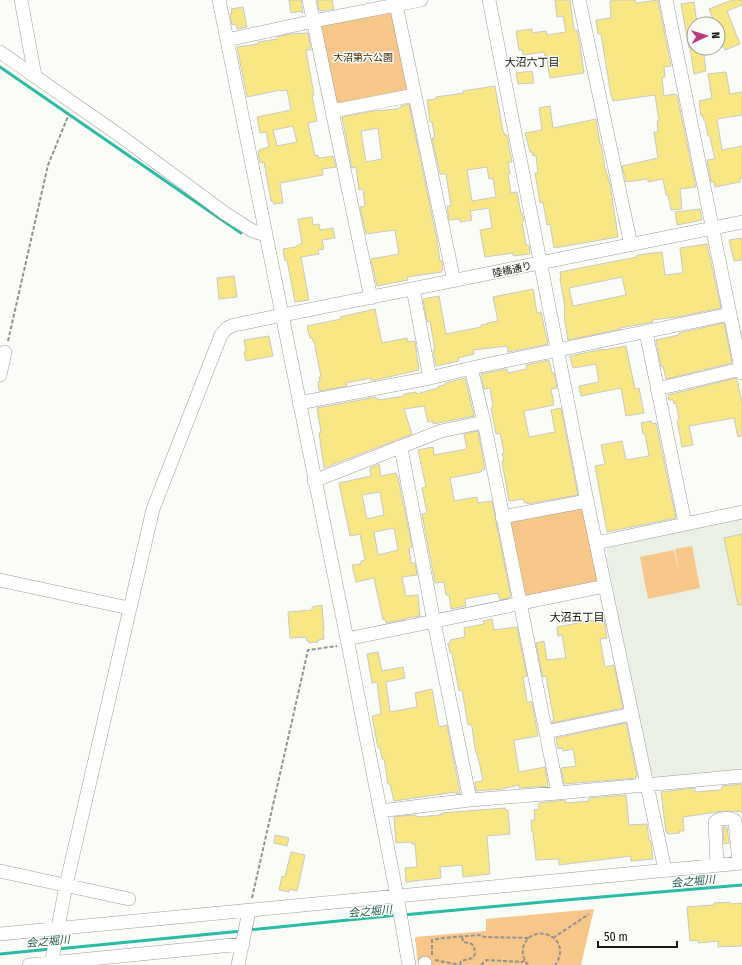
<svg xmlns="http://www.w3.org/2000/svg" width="742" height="965" viewBox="0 0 742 965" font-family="'Fira Sans Condensed','Noto Sans JP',sans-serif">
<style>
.built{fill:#ebf0e4}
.green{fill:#f7c689}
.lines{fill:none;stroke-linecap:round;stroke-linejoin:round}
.stream{stroke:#29bba5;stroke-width:3}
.building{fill:#f9e784;stroke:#cac9c4;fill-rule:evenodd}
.minor-casing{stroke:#9d9f9b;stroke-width:14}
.path{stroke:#939491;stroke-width:2;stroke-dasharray:4 2;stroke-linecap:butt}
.minor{stroke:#fff;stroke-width:13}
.labels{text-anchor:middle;stroke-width:3;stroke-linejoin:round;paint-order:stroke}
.park-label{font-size:10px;fill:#3e2602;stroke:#fafcf7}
.street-label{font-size:10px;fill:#161615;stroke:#fafcf7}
.neighbourhood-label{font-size:11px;fill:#161615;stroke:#fafcf7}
.water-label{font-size:11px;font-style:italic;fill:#275e54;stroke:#fafcf7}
</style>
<rect width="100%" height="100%" fill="#fafcf7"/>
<path class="built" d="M 742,516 L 742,770 L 655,778 L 651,774 L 607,560 L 607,548 Z"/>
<path class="green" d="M 391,10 L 407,90 L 336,106 L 319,24 Z
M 584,505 L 599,582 L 526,596 L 510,521 Z
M 692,546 L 700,588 L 648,599 L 640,557 L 674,550 L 679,573 L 675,549 Z
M 594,909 L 581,965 L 418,965 L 415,937 L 486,931 L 486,919 Z"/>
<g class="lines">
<path class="stream" d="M 0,67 L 241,233
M 403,915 L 554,901 L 742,885
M 248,930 L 398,915
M 57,949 L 242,931
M 0,954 L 51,949"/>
</g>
<path class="building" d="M 289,0 L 301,0 L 303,13 L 302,13 L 301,11 L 291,13 Z
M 317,0 L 332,0 L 334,9 L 321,11 L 319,10 Z
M 555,0 L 570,0 L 574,30 L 577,30 L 580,45 L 584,73 L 550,78 L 546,55 L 545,56 L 544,52 L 523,55 L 522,50 L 519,50 L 516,31 L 532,29 L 532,33 L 546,31 L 547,35 L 566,32 L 563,16 L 557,17 Z
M 613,0 L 635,0 L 636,3 L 658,0 L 671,66 L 664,67 L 665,77 L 662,78 L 664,96 L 675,94 L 676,95 L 677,95 L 696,187 L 680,189 L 682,209 L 671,210 L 668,195 L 666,195 L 663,179 L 648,182 L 648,179 L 626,182 L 622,166 L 658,158 L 654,132 L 658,132 L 657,121 L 659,121 L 655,95 L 613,101 L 612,96 L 611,96 L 601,34 L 598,34 L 596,20 L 611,18 L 610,1 Z
M 732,0 L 742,0 L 742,5 L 727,11 L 740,44 L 725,50 L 718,32 L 718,24 L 715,24 L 709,9 Z
M 694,2 L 697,24 L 694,24 L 694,47 L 689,48 L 681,4 Z
M 243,7 L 247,27 L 237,29 L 236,24 L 232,25 L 230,14 L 232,14 L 231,9 Z
M 308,33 L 311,50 L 306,50 L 314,95 L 312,95 L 317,121 L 308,123 L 315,156 L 318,155 L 319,158 L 333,156 L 336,167 L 322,169 L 323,175 L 280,183 L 283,203 L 274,204 L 273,201 L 271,201 L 264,162 L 260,163 L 258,152 L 260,151 L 259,150 L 269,147 L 266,132 L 260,133 L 257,117 L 291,110 L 287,90 L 281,91 L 280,90 L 247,97 L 237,47 L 258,44 L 258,42 L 277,39 L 277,37 L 290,34 ZM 293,126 L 297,142 L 277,146 L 273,130 Z
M 690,48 L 703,48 L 706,71 L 694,74 Z
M 532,71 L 534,83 L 518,84 L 516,73 Z
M 726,72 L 730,94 L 742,92 L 742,115 L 717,119 L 722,150 L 742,146 L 742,178 L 740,178 L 740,182 L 715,187 L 714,182 L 711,182 L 707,160 L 715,159 L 711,142 L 710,136 L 708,136 L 705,121 L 704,121 L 703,116 L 701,116 L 699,101 L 712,98 L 708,74 Z
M 495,86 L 503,131 L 505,135 L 507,135 L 512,162 L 508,162 L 510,174 L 508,174 L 511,193 L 517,192 L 521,213 L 522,213 L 524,221 L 522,222 L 526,245 L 529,245 L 530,254 L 513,256 L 513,253 L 485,257 L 480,230 L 492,228 L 489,208 L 470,211 L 472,220 L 460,222 L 460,219 L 449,220 L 447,206 L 451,206 L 446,174 L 440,174 L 432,138 L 435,138 L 432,122 L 430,122 L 427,100 L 436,99 L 436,97 L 464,93 L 463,91 ZM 487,167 L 489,179 L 493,178 L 496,197 L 472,201 L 467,170 Z
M 409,104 L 437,240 L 440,261 L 442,261 L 443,270 L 441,270 L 442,272 L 407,277 L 408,280 L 377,286 L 371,259 L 399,254 L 395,230 L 366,234 L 360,207 L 365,206 L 363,189 L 359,190 L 356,167 L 352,168 L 342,117 L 373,111 L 397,109 L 401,107 L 401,106 ZM 378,128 L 382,159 L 366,162 L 361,131 Z
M 550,106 L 553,128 L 596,119 L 600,144 L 601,144 L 605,168 L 610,184 L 618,237 L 554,248 L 550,224 L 547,225 L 543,202 L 540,203 L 535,173 L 538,173 L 536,155 L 533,156 L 532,152 L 530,152 L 525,133 L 542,130 L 539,108 Z
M 700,209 L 702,220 L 677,225 L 675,212 Z
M 312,217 L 313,225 L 319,224 L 320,230 L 333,228 L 335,238 L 322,240 L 324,249 L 318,250 L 319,254 L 301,257 L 309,300 L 295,302 L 287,260 L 285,261 L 283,249 L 295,247 L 302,243 L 298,219 Z
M 742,238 L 742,260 L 734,261 L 729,240 Z
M 707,244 L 721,308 L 677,317 L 652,320 L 653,322 L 620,328 L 621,329 L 568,340 L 564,316 L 565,315 L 564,308 L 565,307 L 560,279 L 561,279 L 560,272 L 637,257 L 637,255 L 662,252 L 665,275 L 683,273 L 680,248 ZM 622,277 L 626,295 L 573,306 L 569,288 Z
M 234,276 L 237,297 L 219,299 L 217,278 Z
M 533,289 L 537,313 L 541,312 L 548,344 L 508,352 L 507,346 L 473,350 L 474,354 L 458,358 L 459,361 L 436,366 L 433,350 L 435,350 L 432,333 L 430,321 L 427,322 L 423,299 L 439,296 L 446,334 L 481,327 L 481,325 L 487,324 L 487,323 L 498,321 L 493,297 Z
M 375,309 L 382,343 L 407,338 L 408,342 L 415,341 L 419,370 L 371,381 L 371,378 L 346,383 L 347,386 L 319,391 L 318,382 L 320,382 L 319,377 L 321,377 L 314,341 L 313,341 L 312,338 L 310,338 L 307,326 L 341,319 L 340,317 Z
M 724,323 L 732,363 L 666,379 L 663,366 L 661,367 L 656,340 L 679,335 L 679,333 Z
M 269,336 L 273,356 L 246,361 L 244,352 L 246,351 L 244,340 Z
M 626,346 L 635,389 L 639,388 L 644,413 L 626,416 L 621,388 L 581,396 L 579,386 L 599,382 L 596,364 L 573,368 L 570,356 L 603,349 L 603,350 Z
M 549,360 L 552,373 L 554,373 L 557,388 L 551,389 L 554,405 L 524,411 L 529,437 L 555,432 L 551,410 L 561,408 L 578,495 L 527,504 L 527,502 L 524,503 L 524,499 L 509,501 L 502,461 L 504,461 L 502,454 L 504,453 L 500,433 L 496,434 L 491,408 L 493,407 L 490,388 L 484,389 L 481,374 L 507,369 L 508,373 L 527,369 L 526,365 Z
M 465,378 L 474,416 L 433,424 L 433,421 L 428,422 L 424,406 L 404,409 L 412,434 L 324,468 L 319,433 L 321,432 L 317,408 L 376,397 L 376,399 L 379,399 L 379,400 L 404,396 L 404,394 L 416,392 L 417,394 L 438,388 L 439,386 L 445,385 L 445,383 Z
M 736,378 L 737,379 L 742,403 L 742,436 L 738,437 L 734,418 L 689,426 L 693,445 L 682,447 L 677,420 L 679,419 L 676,403 L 674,404 L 673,400 L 669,400 L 668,395 Z
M 651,421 L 652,424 L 656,423 L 676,518 L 607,532 L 595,466 L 605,464 L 601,445 L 622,441 L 626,460 L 649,456 L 645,433 L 643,434 L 641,423 Z
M 478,431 L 485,469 L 481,470 L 481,472 L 450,478 L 454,499 L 454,501 L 477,497 L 478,503 L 492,501 L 511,597 L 500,600 L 498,593 L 465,599 L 466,606 L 451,609 L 449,595 L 446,595 L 444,582 L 435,583 L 422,514 L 427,513 L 422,488 L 426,487 L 418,450 L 433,447 L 434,455 L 467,449 L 464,434 Z
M 379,464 L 381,476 L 396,473 L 397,477 L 398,477 L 412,547 L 409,548 L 411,563 L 415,563 L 417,575 L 402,577 L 406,596 L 418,595 L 420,616 L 406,618 L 406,619 L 386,623 L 385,619 L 383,620 L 374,578 L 356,582 L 352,565 L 361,564 L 361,561 L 365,560 L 360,534 L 350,536 L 339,483 L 371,476 L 370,468 ZM 380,492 L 384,515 L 367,519 L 362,495 ZM 394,528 L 398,550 L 378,555 L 374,532 Z
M 742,534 L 742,605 L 738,605 L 724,538 Z
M 322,605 L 324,630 L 323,630 L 324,639 L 318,640 L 318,642 L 309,643 L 309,641 L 307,641 L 306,637 L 290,638 L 288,612 L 312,610 L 312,607 Z
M 604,618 L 607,638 L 600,639 L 605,667 L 614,665 L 623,708 L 552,723 L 552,721 L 554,721 L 546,676 L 543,677 L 542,674 L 536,643 L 544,641 L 547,660 L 566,658 L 562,635 L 558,636 L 557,627 Z
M 492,619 L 494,630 L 517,627 L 527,676 L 523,677 L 527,702 L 532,702 L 538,736 L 515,740 L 514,741 L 519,772 L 545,767 L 548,786 L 519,788 L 519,785 L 502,789 L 476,791 L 475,782 L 483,781 L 479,761 L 475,749 L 472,727 L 470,724 L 468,725 L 462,690 L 459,691 L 452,653 L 450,653 L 448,643 L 451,643 L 450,640 L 465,637 L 464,628 L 484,624 L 483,621 Z
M 378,652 L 382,671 L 403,667 L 405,678 L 386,682 L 390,712 L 417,707 L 415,693 L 432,689 L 439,727 L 447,725 L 460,793 L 456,794 L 456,792 L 394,801 L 390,784 L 388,784 L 384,759 L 382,759 L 380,748 L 378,748 L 372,716 L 381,714 L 377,682 L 372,683 L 367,654 Z
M 626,723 L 637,776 L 636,776 L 636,778 L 564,784 L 561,768 L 576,766 L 573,749 L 563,751 L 563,748 L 558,749 L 556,738 Z
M 742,784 L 742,812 L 724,811 L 683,817 L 684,831 L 679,831 L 680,833 L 668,834 L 668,832 L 666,832 L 661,792 L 695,788 L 695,792 L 720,790 L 722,789 L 722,786 Z
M 626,795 L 629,825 L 647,824 L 649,840 L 650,840 L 651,843 L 653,859 L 631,861 L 631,856 L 559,865 L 559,859 L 536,860 L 533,832 L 532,832 L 531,820 L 535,820 L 534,810 L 539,809 L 539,803 L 565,800 L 566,803 L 589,801 L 589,798 Z
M 505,808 L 505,810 L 508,810 L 510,834 L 487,836 L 490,874 L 463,877 L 462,865 L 440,867 L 441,878 L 406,882 L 405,868 L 417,867 L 415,844 L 412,844 L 411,842 L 396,843 L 394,817 L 413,815 L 416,815 L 416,817 L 441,815 L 441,813 Z
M 723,827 L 727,827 L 729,843 L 724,844 Z
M 275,835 L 289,838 L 287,846 L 274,843 Z
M 291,852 L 305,855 L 297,891 L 289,889 L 289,892 L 279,890 L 282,876 L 285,877 Z
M 730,902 L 730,904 L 742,903 L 742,946 L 718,947 L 718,941 L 698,943 L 698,940 L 690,941 L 687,907 L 714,905 L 714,903 Z"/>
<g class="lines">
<g class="minor-casing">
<path id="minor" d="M 21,0 L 35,76
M 219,0 L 348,644 L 397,896 L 409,965
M 309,0 L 371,298
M 395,0 L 454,281
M 489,0 L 587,501 L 665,870
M 579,0 L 631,245
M 666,0 L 742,373
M 227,40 L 314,21 L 421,0
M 0,52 L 119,135 L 226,214 L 253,231 L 266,235
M 332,111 L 415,95
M 413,289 L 430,378
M 646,332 L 685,523
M 471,368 L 484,422 L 558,793
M 0,375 L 5,352
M 657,389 L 741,369
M 299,403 L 430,378 L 471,368 L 730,314
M 401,448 L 434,622 L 470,800
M 314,481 L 441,431 L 484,422
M 502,517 L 587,501
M 596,543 L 742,512
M 0,580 L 129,608
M 347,639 L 605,586
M 546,732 L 632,714
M 380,811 L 470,800 L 558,793 L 742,776
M 717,865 L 715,822 C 719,818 731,817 735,821 L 739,863
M 0,871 L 129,899
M 0,934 L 742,863
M 29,965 L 243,944
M 51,965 L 66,885 L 153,509 L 221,335 L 227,328 L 234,325 L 742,222
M 238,965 L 249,911
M 425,965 L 425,963"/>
</g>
<path class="path" d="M 8,341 L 48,165 L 69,114
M 252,898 L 308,650 L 337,646
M 553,938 L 589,914
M 432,955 L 432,940 L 443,938 L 479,935 L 485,937 L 529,938
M 435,960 L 460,965
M 460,965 L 461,961 L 473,958 L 475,954 L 474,946 L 470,943 L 463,942 L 462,936
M 481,965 L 486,960 L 522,962 L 525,960
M 528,965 C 524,960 522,954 523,948 C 531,919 575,938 555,965"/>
<use href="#minor" class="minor"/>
</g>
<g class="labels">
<g class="park-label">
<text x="363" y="61">大沼第六公園</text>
</g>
<g class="street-label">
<text transform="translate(512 269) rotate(-12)" y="4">陸橋通り</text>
</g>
<g class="neighbourhood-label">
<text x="532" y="66">大沼六丁目</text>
<text x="577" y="621">大沼五丁目</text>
</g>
<g class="water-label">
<text transform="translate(693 881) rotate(-5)" y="4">会之堀川</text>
<text transform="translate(370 911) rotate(-5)" y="4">会之堀川</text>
<text transform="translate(48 941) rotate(-5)" y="4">会之堀川</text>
</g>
</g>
<g transform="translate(706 36) rotate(86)"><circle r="19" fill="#fafcf7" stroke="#9fa09d"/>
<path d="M0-3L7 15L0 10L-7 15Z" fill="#bc3980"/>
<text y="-6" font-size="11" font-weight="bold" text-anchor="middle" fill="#161615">N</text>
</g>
<path d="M598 941v6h79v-6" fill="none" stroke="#161615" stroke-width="2"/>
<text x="604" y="941" font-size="12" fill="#161615" stroke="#fafcf7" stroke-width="3" paint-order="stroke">50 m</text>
</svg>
